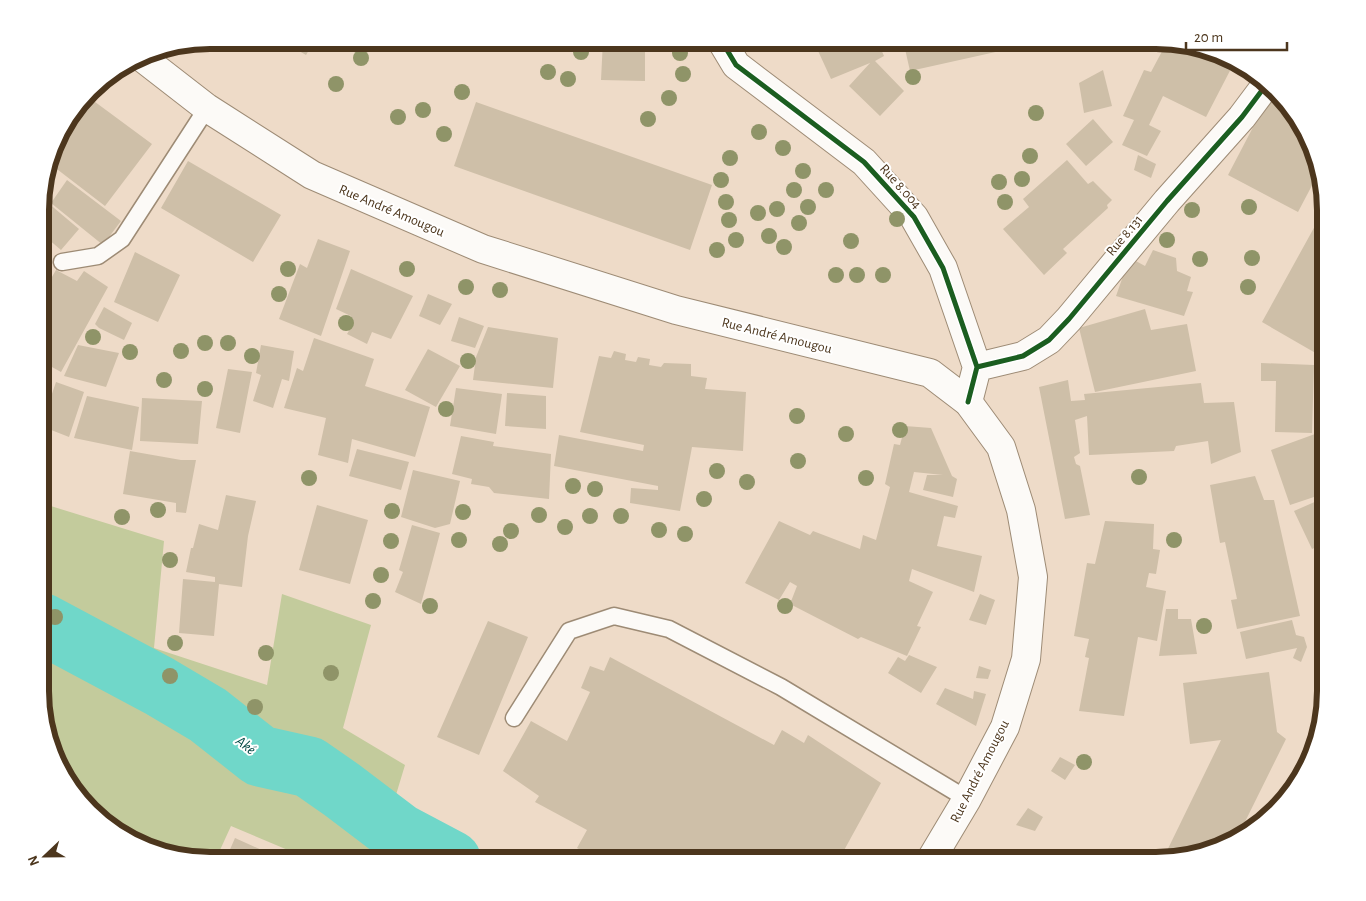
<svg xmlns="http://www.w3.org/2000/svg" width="1366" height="901" viewBox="0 0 1366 901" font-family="'Alegreya Sans',sans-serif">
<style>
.green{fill:#c3cb9c}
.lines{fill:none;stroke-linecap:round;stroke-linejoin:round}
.river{stroke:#70d7c9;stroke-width:61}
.building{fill:#cebfa8}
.lane-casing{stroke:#9d8b75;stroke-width:19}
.street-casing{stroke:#9d8b75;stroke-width:30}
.primary-casing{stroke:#9d8b75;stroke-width:30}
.lane{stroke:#fcfaf7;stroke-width:16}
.street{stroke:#fcfaf7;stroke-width:28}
.primary{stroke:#fcfaf7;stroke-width:28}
.cycleway-casing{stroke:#fff;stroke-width:8}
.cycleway{stroke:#1b5e20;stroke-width:5}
.tree{fill:#8f9468}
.labels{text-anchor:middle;stroke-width:4;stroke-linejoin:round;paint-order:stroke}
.street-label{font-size:14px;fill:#4c361d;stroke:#fff}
.water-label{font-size:15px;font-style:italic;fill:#034944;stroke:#fff}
.rim{fill:none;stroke:#4c361d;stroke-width:6}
</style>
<rect width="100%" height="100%" fill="#eedbc8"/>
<path class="green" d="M 41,503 L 164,541 L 154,648 L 267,685 L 282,594 L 371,625 L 343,728 L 405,765 L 376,861 L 314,861 L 231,826 L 215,861 L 155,852 L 115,832 L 63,777 L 41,713 Z"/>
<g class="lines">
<path class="river" d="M 41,623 L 159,686 L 208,715 L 260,756 L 309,767 L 342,790 L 400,834 L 451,861"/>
</g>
<path class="building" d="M 280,40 L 315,40 L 306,55 Z
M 603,40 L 645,42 L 645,81 L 601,80 Z
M 813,40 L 877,40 L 884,56 L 875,61 L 904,91 L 880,116 L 849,86 L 870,63 L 831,79 Z
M 903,40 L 1045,40 L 1045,41 L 910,71 Z
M 1167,42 L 1211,49 L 1235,61 L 1206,117 L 1163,96 L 1149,125 L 1161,131 L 1147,156 L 1122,145 L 1134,120 L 1123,116 L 1144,70 L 1151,72 Z
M 1103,70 L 1112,106 L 1084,113 L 1079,83 Z
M 1272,91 L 1303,125 L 1318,174 L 1298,212 L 1228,175 Z
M 87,96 L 152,144 L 105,206 L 49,163 L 58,134 Z
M 476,102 L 712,185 L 690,250 L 454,166 Z
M 1093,119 L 1113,142 L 1086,166 L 1066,144 Z
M 1138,155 L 1156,164 L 1151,178 L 1134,170 Z
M 1067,160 L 1088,184 L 1093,181 L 1112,200 L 1107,205 L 1108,208 L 1063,249 L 1067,253 L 1044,275 L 1003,229 L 1029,207 L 1023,199 Z
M 188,161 L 281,215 L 253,262 L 161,208 Z
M 67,180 L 121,221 L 103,245 L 51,203 Z
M 41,197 L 79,229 L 61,250 L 41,233 Z
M 1326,206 L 1326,342 L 1319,355 L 1262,322 Z
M 318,239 L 350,251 L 321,336 L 279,319 L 300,264 L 307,268 Z
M 1153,250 L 1176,258 L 1177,271 L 1191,277 L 1187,291 L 1193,292 L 1184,316 L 1116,296 L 1128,262 L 1134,260 L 1145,266 Z
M 135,252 L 180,275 L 158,322 L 114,302 Z
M 351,269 L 413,296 L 391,339 L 372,332 L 367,344 L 347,334 L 353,324 L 349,322 L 351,316 L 336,309 Z
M 56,270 L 77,281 L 84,271 L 108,287 L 61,372 L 41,361 L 41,283 L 44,280 L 49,282 Z
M 428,294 L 452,304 L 440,325 L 419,316 Z
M 104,307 L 132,323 L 124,340 L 99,328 L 95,324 Z
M 1145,309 L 1151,330 L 1187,324 L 1196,371 L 1095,392 L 1079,328 Z
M 459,317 L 484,326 L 475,348 L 451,341 Z
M 488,327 L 558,338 L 553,388 L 473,380 L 476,357 Z
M 314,338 L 374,359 L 365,386 L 430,407 L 415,457 L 352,439 L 348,463 L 318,455 L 326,418 L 284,408 L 297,368 L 303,371 Z
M 78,345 L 119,353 L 106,387 L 64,376 Z
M 261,345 L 294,351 L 289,381 L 282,379 L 273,408 L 253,401 L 261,375 L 256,373 Z
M 428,349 L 460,366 L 436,407 L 405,390 Z
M 614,351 L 626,354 L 625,360 L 636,362 L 638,357 L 650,359 L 649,365 L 661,367 L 664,363 L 691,364 L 691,376 L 707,378 L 705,389 L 746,392 L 743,451 L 692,447 L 680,511 L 630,503 L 631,488 L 658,490 L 658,486 L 554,466 L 559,435 L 643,451 L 644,445 L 580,432 L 599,356 L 611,358 Z
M 1261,363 L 1314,365 L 1312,433 L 1275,432 L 1276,381 L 1261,381 Z
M 228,369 L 252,372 L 240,433 L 216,428 Z
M 1068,380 L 1071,401 L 1085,400 L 1084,394 L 1201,383 L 1204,403 L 1234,402 L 1241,452 L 1211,464 L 1208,441 L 1176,446 L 1174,451 L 1089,455 L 1087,416 L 1075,420 L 1080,453 L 1074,457 L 1076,464 L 1080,466 L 1090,515 L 1065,519 L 1039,387 Z
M 56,382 L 84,392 L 69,437 L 41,426 Z
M 456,388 L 502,394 L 496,434 L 450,426 Z
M 507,393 L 546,396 L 546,429 L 505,426 Z
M 87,396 L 139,407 L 132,450 L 74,438 Z
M 142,398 L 202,401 L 198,444 L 140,441 Z
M 905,426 L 931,428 L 952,476 L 957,479 L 953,497 L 923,490 L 927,475 L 943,475 L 914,472 L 909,492 L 958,506 L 955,518 L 944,516 L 937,546 L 982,556 L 974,592 L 912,569 L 909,581 L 933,592 L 917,626 L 921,627 L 907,656 L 861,637 L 858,639 L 790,604 L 797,586 L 790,582 L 779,600 L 745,583 L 779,521 L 810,535 L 813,531 L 860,549 L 863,535 L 876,540 L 890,487 L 885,484 L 894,444 L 900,445 Z
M 1315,434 L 1326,463 L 1326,493 L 1290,505 L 1271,450 Z
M 461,436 L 494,442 L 493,446 L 551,454 L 549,499 L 494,493 L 489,487 L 471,484 L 472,479 L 452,474 Z
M 357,449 L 409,462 L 401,490 L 349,476 Z
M 130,451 L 181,460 L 196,460 L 186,513 L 176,512 L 176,503 L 123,494 Z
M 413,470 L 460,481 L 450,524 L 435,528 L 401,517 Z
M 1255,476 L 1264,500 L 1274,500 L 1300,616 L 1237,629 L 1231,600 L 1237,599 L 1225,542 L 1220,543 L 1210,485 Z
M 226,495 L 256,501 L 248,536 L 242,587 L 219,584 L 214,636 L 179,633 L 183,579 L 215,582 L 215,577 L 186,572 L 191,548 L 193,548 L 199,524 L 218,530 Z
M 1326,497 L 1326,543 L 1312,549 L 1294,511 Z
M 317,505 L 368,520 L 350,584 L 299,570 Z
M 1105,521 L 1154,524 L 1153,549 L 1160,550 L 1156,574 L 1149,573 L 1146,587 L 1166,591 L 1157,641 L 1138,637 L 1124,716 L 1079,711 L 1089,658 L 1085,657 L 1089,639 L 1074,636 L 1087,563 L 1095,564 Z
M 412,525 L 440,533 L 421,604 L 395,592 L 403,572 L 399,570 Z
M 980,594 L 995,600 L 986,625 L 969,620 Z
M 1166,609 L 1178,609 L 1178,619 L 1191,619 L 1197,654 L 1159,656 Z
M 1292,620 L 1296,635 L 1304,637 L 1307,647 L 1301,662 L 1293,658 L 1297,648 L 1246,659 L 1240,632 Z
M 488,621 L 528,637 L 479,755 L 437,737 Z
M 909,655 L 937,667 L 921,693 L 888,673 L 898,657 L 905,661 Z
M 610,657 L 774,745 L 782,730 L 804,743 L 808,735 L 881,783 L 842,854 L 849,858 L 847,861 L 600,861 L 577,848 L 587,830 L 535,802 L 539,796 L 503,771 L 531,721 L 567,741 L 590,692 L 581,688 L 590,666 L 604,671 Z
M 979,666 L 991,670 L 988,679 L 976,678 Z
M 1269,672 L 1277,732 L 1286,739 L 1236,840 L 1167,861 L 1162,861 L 1221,740 L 1190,744 L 1183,683 Z
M 945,688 L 973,699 L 974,691 L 986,694 L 976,726 L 936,704 Z
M 1060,757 L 1075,765 L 1065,780 L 1051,771 Z
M 1028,808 L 1043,817 L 1035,831 L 1016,825 Z
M 235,838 L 286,861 L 225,861 Z"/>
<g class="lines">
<g class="lane-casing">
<path id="lane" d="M 62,262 L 98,256 L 122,239 L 207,108
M 514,718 L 569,631 L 614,616 L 669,629 L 781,687 L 967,799"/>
</g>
<g class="street-casing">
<path id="street" d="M 721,40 L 736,65 L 864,162 L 914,217 L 943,268 L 977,367 L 968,402
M 977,367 L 1023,356 L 1049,340 L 1069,319 L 1167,201 L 1242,117 L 1266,85"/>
</g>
<g class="primary-casing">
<path id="primary" d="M 140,56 L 207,108 L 312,175 L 483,249 L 676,310 L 930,373 L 968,402 L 1001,447 L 1021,510 L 1033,577 L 1026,659 L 1005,727 L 967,799 L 930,861"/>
</g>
<use href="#lane" class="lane"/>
<use href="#street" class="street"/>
<use href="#primary" class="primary"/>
<g class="cycleway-casing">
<path id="cycleway" d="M 721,40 L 736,65 L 864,162 L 914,217 L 943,268 L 977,367 L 968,402
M 977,367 L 1023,356 L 1049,340 L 1069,319 L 1167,201 L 1242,117 L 1266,85"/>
</g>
<use href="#cycleway" class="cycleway"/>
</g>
<g class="tree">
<circle cx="581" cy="52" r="8"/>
<circle cx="680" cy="53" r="8"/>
<circle cx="361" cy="58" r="8"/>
<circle cx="548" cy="72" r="8"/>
<circle cx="683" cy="74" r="8"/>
<circle cx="913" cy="77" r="8"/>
<circle cx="568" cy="79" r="8"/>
<circle cx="336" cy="84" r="8"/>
<circle cx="462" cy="92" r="8"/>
<circle cx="669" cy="98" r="8"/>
<circle cx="423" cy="110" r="8"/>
<circle cx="1036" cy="113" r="8"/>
<circle cx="398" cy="117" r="8"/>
<circle cx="648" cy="119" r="8"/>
<circle cx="759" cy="132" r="8"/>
<circle cx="444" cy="134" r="8"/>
<circle cx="783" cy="148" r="8"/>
<circle cx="1030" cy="156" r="8"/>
<circle cx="730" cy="158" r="8"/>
<circle cx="803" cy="171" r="8"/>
<circle cx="1022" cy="179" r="8"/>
<circle cx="721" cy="180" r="8"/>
<circle cx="999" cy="182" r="8"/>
<circle cx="794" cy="190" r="8"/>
<circle cx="826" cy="190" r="8"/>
<circle cx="726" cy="202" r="8"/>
<circle cx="1005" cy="202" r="8"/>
<circle cx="808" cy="207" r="8"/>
<circle cx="1249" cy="207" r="8"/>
<circle cx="777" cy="209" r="8"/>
<circle cx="1192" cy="210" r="8"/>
<circle cx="758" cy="213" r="8"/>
<circle cx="897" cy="219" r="8"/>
<circle cx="729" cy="220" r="8"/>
<circle cx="799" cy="223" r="8"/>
<circle cx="769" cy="236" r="8"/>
<circle cx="736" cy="240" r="8"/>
<circle cx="1167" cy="240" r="8"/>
<circle cx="851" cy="241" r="8"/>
<circle cx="784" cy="247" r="8"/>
<circle cx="717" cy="250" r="8"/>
<circle cx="1252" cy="258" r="8"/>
<circle cx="1200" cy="259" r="8"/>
<circle cx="288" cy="269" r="8"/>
<circle cx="407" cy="269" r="8"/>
<circle cx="836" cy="275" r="8"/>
<circle cx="857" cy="275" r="8"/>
<circle cx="883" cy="275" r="8"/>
<circle cx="466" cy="287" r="8"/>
<circle cx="1248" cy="287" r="8"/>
<circle cx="500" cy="290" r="8"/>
<circle cx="279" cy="294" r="8"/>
<circle cx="346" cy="323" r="8"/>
<circle cx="93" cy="337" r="8"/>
<circle cx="205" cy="343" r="8"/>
<circle cx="228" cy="343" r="8"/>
<circle cx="181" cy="351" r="8"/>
<circle cx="130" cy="352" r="8"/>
<circle cx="252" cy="356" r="8"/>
<circle cx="468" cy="361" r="8"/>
<circle cx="164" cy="380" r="8"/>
<circle cx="205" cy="389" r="8"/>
<circle cx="446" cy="409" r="8"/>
<circle cx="797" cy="416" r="8"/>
<circle cx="900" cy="430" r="8"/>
<circle cx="846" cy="434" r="8"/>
<circle cx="798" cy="461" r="8"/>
<circle cx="717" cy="471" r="8"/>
<circle cx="1139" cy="477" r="8"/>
<circle cx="309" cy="478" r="8"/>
<circle cx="866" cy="478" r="8"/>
<circle cx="747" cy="482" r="8"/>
<circle cx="573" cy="486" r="8"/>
<circle cx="595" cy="489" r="8"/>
<circle cx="704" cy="499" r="8"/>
<circle cx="158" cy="510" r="8"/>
<circle cx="392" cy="511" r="8"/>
<circle cx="463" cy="512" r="8"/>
<circle cx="539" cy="515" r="8"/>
<circle cx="590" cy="516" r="8"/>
<circle cx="621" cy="516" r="8"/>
<circle cx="122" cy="517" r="8"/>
<circle cx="565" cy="527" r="8"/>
<circle cx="659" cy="530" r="8"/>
<circle cx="511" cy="531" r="8"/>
<circle cx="685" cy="534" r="8"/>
<circle cx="459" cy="540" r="8"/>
<circle cx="1174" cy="540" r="8"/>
<circle cx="391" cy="541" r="8"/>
<circle cx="500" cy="544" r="8"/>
<circle cx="170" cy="560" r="8"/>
<circle cx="381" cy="575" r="8"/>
<circle cx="373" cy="601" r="8"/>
<circle cx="430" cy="606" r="8"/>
<circle cx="785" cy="606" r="8"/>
<circle cx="55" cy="617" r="8"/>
<circle cx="1204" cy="626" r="8"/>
<circle cx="175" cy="643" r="8"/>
<circle cx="266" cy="653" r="8"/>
<circle cx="331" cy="673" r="8"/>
<circle cx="170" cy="676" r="8"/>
<circle cx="255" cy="707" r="8"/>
<circle cx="1084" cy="762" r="8"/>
</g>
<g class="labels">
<g class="street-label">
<text transform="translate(901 186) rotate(48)" y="5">Rue 8.004</text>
<text transform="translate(392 210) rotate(23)" y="5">Rue André Amougou</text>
<text transform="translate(1124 235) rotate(-50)" y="5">Rue 8.131</text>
<text transform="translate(777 335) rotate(14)" y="5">Rue André Amougou</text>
<text transform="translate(979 771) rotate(-63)" y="5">Rue André Amougou</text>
</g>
<g class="water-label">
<text transform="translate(246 745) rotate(38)" y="5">Aké</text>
</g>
</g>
<path d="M0 0H1366V901H0ZM210 49H1156A161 161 0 0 1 1317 210V691A161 161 0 0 1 1156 852H210A161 161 0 0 1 49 691V210A161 161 0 0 1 210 49Z" fill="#fff" fill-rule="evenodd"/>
<path class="rim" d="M210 49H1156A161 161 0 0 1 1317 210V691A161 161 0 0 1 1156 852H210A161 161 0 0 1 49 691V210A161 161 0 0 1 210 49Z"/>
<g transform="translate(45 856) rotate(248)" stroke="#ffffff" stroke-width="4" paint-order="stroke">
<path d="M0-4L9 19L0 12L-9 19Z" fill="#4c361d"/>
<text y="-8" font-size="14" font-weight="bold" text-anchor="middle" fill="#4c361d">N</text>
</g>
<path d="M1186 42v8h101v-8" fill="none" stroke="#4c361d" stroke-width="2.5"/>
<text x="1194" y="42" font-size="15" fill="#4c361d" stroke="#ffffff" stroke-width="4" paint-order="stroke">20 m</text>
</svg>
